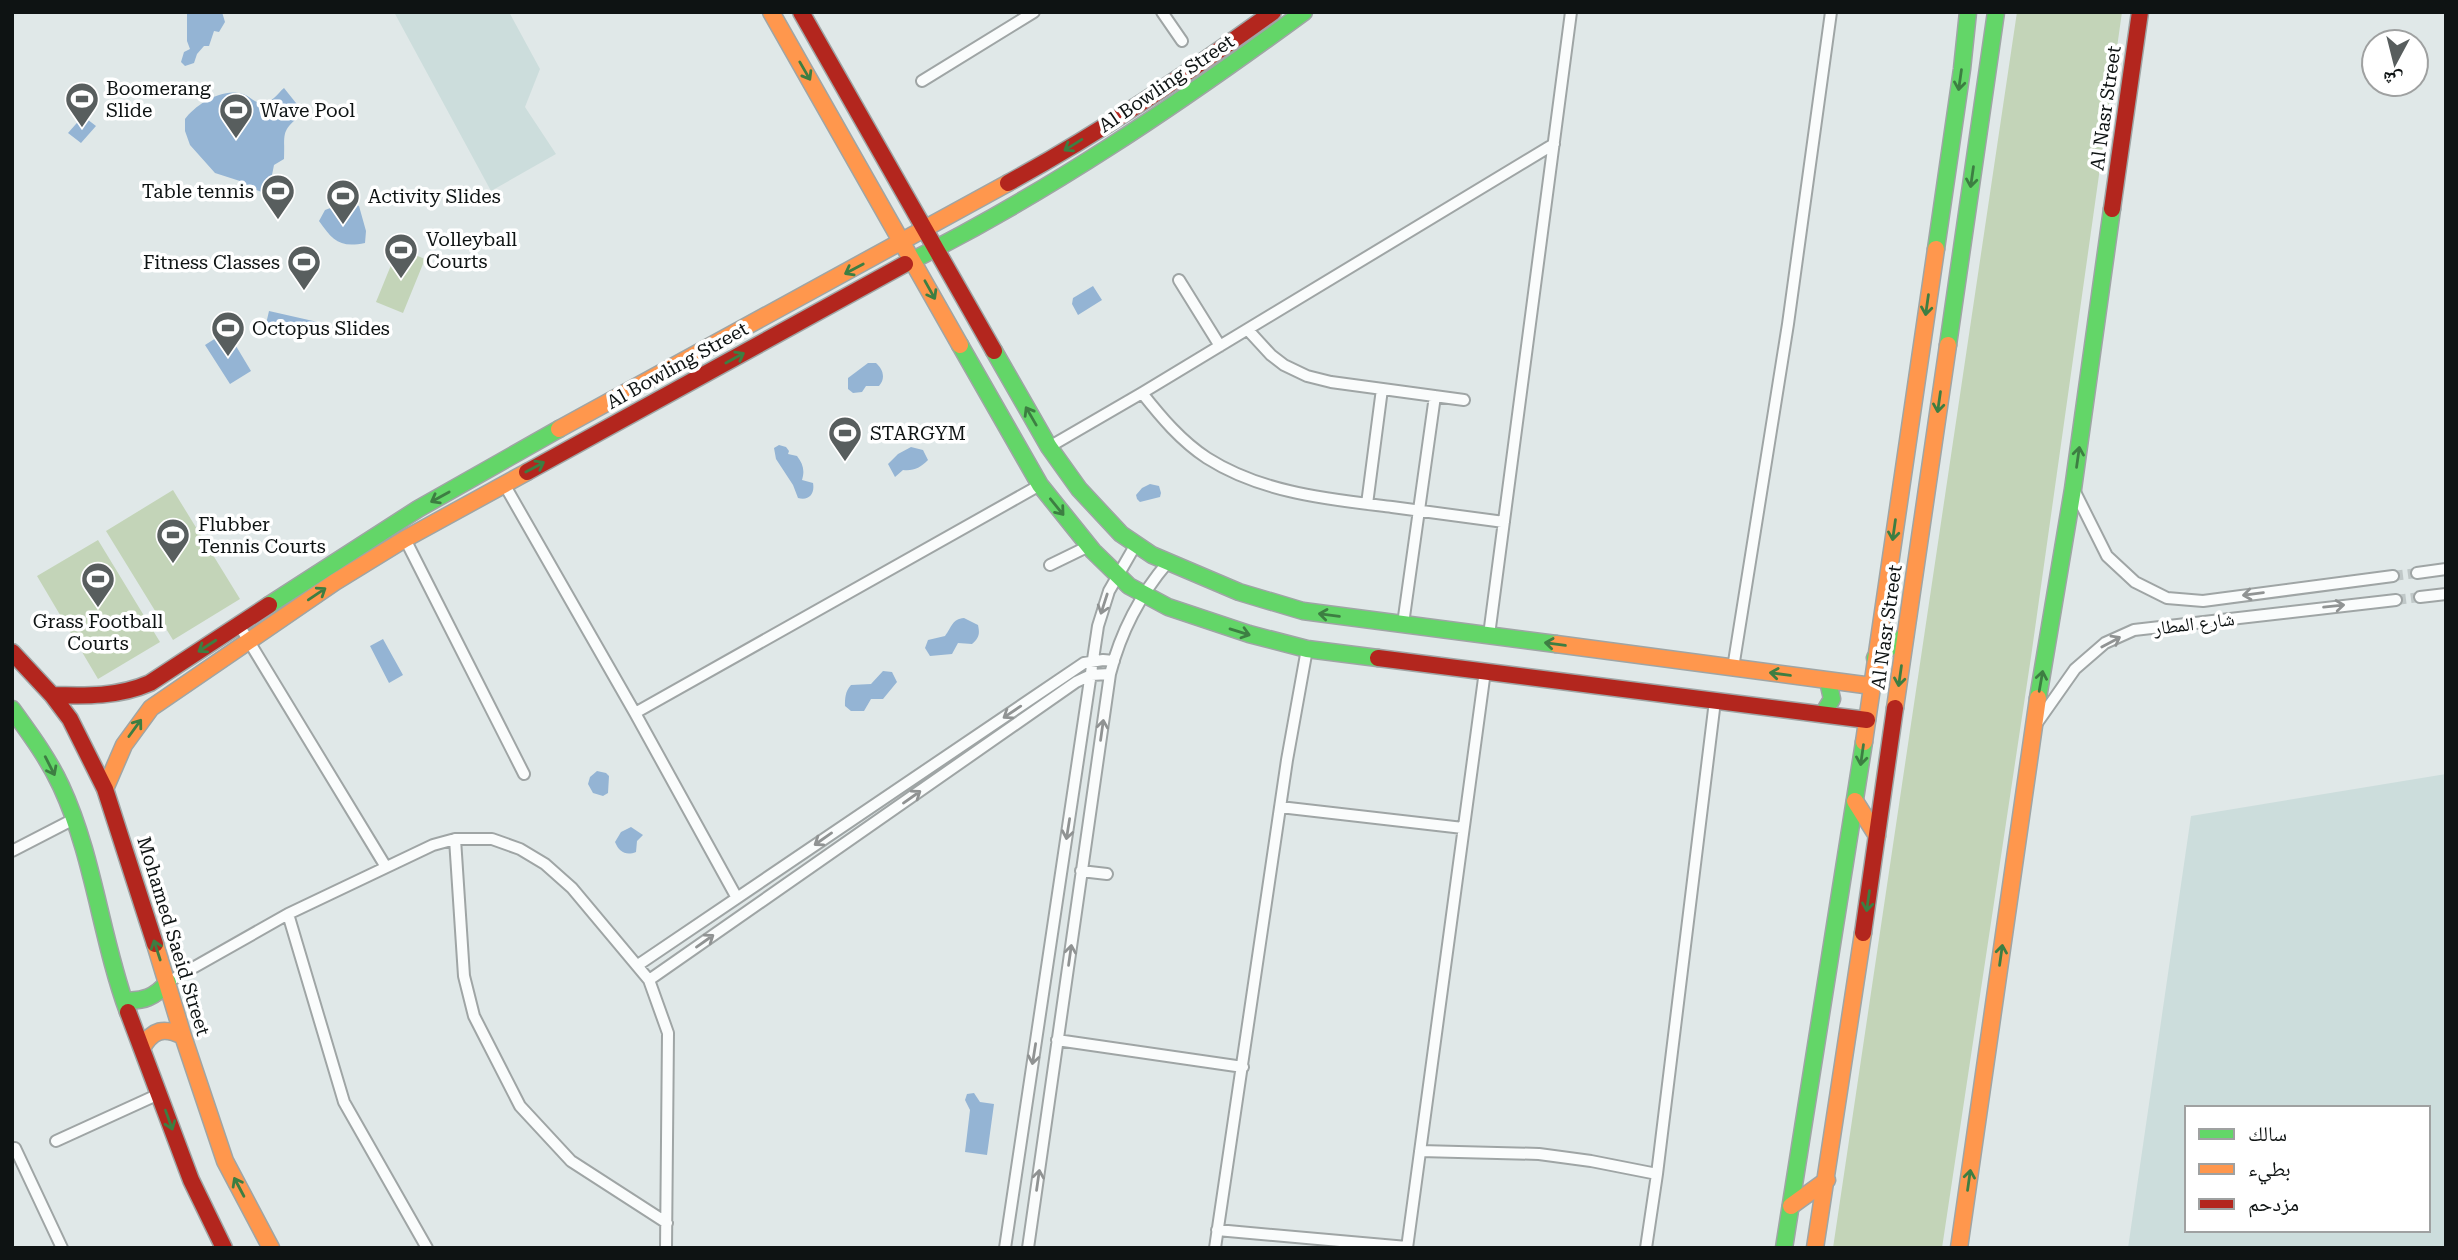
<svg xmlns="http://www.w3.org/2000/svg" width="2458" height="1260" viewBox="0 0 2458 1260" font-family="'Roboto Serif','Noto Naskh Arabic',serif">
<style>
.built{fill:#ccdddc;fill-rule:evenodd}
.green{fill:#c3d4b8}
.water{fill:#94b4d4}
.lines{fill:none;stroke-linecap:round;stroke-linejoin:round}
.street-tunnel{stroke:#c0c8c8;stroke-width:10;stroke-dasharray:10 5;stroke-linecap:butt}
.street-casing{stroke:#9fa5a5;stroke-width:14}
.fast-casing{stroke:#9fa5a5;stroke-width:19}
.slow-casing{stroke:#9fa5a5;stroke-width:19}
.jam-casing{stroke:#9fa5a5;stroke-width:19}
.street{stroke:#fafcfc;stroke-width:10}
.fast{stroke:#63d668;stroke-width:16}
.slow{stroke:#ff974d;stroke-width:16}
.jam{stroke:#b3261e;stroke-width:16}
.oneway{stroke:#3d7e42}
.oneway2{stroke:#909393}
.labels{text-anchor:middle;stroke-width:7;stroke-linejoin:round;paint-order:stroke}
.street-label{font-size:19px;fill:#0e1313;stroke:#fff}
.poi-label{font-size:19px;fill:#0e1313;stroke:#fff;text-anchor:start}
</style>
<rect width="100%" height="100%" fill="#e0e8e8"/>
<path class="built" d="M 394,12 L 509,12 L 540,69 L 525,107 L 556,154 L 491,191 Z
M 2446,774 L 2446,1248 L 2128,1248 L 2191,816 ZM 2187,1108 L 2428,1108 L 2428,1230 L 2187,1230 Z"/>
<path class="green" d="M 2017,12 L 2122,12 L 2031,657 L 1942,1248 L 1833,1248 Z
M 398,248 L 425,259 L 403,313 L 376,302 Z
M 173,490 L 240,599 L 173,640 L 106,531 Z
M 98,540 L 160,642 L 98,679 L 37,576 Z"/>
<path class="water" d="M 187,12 L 222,12 L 225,22 L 219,32 L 214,31 L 209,46 L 204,46 L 197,54 L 194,63 L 185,66 L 181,62 L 184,52 L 190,49 L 187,41 Z
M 284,88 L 304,113 C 280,131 285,132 284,159 L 274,165 L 270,185 L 262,192 L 250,188 L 243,182 L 215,173 L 190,145 L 185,131 L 185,119 C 196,104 223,87 243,94 C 250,96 255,104 263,103 C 272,103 277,94 284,88 Z
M 83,116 L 96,126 L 81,143 L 68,133 Z
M 349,201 L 359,206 L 366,231 L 365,243 C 340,248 333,241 319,221 L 325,210 Z
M 1093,286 L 1102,300 L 1078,315 L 1072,304 L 1073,298 Z
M 269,311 L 322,323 L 319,336 L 266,324 Z
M 227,331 L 251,371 L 230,384 L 205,345 Z
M 868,363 L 876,363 C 883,369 886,378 879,386 L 866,386 L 862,392 L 853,393 L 848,389 L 848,378 Z
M 779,445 L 786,447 L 789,451 L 788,454 L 797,456 C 803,464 805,470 802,480 L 813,483 C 815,494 809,501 798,498 L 793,485 L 776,459 L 774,448 Z
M 911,447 L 923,450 L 928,460 C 920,468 914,471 903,470 L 895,477 L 888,464 L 898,454 Z
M 1150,484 L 1159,486 L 1161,493 L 1160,497 L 1140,502 L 1137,499 L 1136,495 L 1142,488 Z
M 964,618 L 978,625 C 980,634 979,638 972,644 L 958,643 L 952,654 L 930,656 L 925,648 L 928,640 L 945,636 C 952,627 952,619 964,618 Z
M 383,639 L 403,675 L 389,683 L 370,646 Z
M 883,671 L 892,672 L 897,682 L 883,699 L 871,699 L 864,711 L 851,711 L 845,706 C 845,698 845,692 851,685 L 871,684 Z
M 597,771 L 606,773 L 609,776 L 608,793 L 603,796 L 593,793 L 588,784 L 590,777 Z
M 631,827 L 643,835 L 637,841 L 636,852 C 626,856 619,852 615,842 L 621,832 Z
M 974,1093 L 980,1102 L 994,1104 L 987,1155 L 965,1152 L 970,1110 L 965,1100 L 967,1094 Z"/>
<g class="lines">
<path class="street-tunnel" d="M 2393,576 L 2417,573
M 2396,600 L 2420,597"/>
<g class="street-casing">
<path id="street" d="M 1162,12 L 1182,41
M 922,81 L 1034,12
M 1179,280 L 1220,346
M 1248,330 L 1271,355 L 1284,365 L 1307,376 L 1331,382 L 1464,400
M 1142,393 C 1161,417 1181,441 1207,458 C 1262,493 1328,499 1392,507 C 1429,512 1466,517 1504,522
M 1049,447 L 1142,393 L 1554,144
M 504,484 L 635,713 L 737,898
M 2074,490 L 2107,556 L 2135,582 L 2167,598 L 2203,601 L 2393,576
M 1367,504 L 1382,389
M 405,539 L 524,774
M 1050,565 L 1089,546
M 2417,573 L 2446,569
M 2420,597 L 2446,594
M 1403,624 L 1435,396
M 239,625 L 386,867
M 1489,635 L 1571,12
M 1733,668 L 1788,324 L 1831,12
M 635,713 L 1040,485
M 2037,723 L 2075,669 L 2105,643 L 2134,630 L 2396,600
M 1280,807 L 1463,828
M 455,839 L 464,976 L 474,1016 L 520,1106 L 571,1161 L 667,1223
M 12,851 L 74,819
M 1081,871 L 1107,874
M 288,914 L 344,1102 L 427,1248
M 638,965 L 1084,663 L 1103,660 L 1114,661
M 649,980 L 1076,682 L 1091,675 L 1110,674
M 168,982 L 288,914 L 433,845 L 455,839 L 492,839 L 520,849 L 545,864 L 572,888 L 649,980 L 668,1033 L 666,1248
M 1057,1040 L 1243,1067
M 56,1141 L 159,1094
M 15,1148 L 62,1248
M 1420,1151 L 1539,1154 L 1591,1161 L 1657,1174
M 1217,1230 L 1407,1247
M 1005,1248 L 1098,626 L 1109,591 L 1136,544
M 1028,1248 L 1110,674 C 1121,631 1139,596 1168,562
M 1215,1248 L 1287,760 L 1307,649
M 1407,1248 L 1485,671
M 1646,1248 L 1657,1174 L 1715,701"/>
</g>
<g class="fast-casing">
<path id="fast" d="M 1936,249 L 1962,69 L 1968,12
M 905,264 C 1046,194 1177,105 1304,12
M 960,345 L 1040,485 L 1093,551 L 1129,586 L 1168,607 L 1249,634 L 1307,649 L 1378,658
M 1948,345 L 1996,12
M 994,351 L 1049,447 L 1079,489 L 1121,534 L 1152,555 L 1239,592 L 1303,611 L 1556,644
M 269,605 L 418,509 L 559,429
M 1875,658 L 1905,636
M 2038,698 L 2073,489 L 2112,209
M 12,709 C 30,734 48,758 61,786 C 94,857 101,939 128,1012
M 1823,714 L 1832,699 L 1828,681
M 124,1000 C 143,1002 155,997 168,982
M 1784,1248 L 1864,742"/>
</g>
<g class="slow-casing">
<path id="slow" d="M 771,12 L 960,345
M 559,429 L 1008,183
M 1556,644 L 1872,686
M 1895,708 L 1948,345
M 1864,742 L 1936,249
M 105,789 L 124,745 L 151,708 L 335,582 L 405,539 L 527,472
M 1855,801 L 1877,836
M 155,944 L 183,1036 L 225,1161 L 271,1248
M 142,1048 C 153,1029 164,1027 183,1036
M 1791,1206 L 1827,1180
M 1815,1248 L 1863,933
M 1959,1248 L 2038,698"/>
</g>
<g class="jam-casing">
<path id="jam" d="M 801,12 L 994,351
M 1008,183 C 1100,133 1188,73 1273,12
M 2112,209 L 2140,12
M 527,472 L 905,264
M 12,652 L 52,695 L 70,719 L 105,789 L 155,944
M 1378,658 L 1867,720
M 52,695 C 86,696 118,697 150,683 L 269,605
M 1863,933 L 1895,708
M 128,1012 L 191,1180 L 224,1248"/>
</g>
<use href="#street" class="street"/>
<use href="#fast" class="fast"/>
<use href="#slow" class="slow"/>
<use href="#jam" class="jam"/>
</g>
<defs><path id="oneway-shaft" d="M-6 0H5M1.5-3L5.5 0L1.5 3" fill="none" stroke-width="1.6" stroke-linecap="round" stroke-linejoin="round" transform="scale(1.75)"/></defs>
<g class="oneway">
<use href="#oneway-shaft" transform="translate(805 71) rotate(60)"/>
<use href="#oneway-shaft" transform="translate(1960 80) rotate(98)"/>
<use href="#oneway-shaft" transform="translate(1073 145) rotate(148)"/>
<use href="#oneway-shaft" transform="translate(1972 177) rotate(98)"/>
<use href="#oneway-shaft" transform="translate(854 269) rotate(152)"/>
<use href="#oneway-shaft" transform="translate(930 290) rotate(61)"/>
<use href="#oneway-shaft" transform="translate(1927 305) rotate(98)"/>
<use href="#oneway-shaft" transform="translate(735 358) rotate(-29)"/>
<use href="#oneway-shaft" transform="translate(1939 402) rotate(98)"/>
<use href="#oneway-shaft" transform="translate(1031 416) rotate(-120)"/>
<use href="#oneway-shaft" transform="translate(2078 457) rotate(-82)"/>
<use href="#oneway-shaft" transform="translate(535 467) rotate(-28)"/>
<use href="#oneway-shaft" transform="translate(440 497) rotate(151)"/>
<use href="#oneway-shaft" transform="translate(1057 507) rotate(51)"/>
<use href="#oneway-shaft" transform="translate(1894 530) rotate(98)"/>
<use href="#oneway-shaft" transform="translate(317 594) rotate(-34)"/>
<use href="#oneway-shaft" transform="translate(1329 615) rotate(-173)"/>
<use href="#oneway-shaft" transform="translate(1240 632) rotate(17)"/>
<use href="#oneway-shaft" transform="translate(1555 644) rotate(-172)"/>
<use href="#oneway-shaft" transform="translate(207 646) rotate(147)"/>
<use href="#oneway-shaft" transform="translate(1780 674) rotate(-172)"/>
<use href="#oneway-shaft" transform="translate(1900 676) rotate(98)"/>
<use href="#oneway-shaft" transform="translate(2041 681) rotate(-80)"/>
<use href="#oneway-shaft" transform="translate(135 728) rotate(-54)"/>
<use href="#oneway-shaft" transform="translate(1862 755) rotate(98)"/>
<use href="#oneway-shaft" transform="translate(50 766) rotate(63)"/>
<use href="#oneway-shaft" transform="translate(1868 901) rotate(98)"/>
<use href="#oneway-shaft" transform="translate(157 950) rotate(-108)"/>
<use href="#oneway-shaft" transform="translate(2001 955) rotate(-82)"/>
<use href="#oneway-shaft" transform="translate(169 1120) rotate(70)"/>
<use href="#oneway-shaft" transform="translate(1969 1180) rotate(-82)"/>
<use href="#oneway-shaft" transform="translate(239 1187) rotate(-118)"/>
</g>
<g class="oneway2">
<use href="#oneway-shaft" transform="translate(2253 594) rotate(173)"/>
<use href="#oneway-shaft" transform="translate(1104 604) rotate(108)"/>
<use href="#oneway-shaft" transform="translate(2334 606) rotate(-6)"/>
<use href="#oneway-shaft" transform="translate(2111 642) rotate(-28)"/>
<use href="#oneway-shaft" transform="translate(1012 712) rotate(146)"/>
<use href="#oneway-shaft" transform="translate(1102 730) rotate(-82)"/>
<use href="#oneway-shaft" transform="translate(912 797) rotate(-35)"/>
<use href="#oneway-shaft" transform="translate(1068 829) rotate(99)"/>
<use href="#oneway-shaft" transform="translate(823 839) rotate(145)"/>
<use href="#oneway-shaft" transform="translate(705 941) rotate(-35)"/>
<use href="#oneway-shaft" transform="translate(1070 955) rotate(-82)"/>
<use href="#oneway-shaft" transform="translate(1034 1054) rotate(99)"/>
<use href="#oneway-shaft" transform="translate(1038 1180) rotate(-82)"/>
</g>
<defs>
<g id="stadium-pin" transform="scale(1.75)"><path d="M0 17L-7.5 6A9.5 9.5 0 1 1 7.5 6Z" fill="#585e5e" stroke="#fff"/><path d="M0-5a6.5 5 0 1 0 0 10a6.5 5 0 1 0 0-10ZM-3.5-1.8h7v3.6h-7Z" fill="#fff"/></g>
</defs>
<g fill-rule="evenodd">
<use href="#stadium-pin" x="82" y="99"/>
<use href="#stadium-pin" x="236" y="110"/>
<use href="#stadium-pin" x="278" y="191"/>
<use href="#stadium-pin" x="343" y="196"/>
<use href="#stadium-pin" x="401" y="250"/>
<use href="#stadium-pin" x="304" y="262"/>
<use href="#stadium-pin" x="228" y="328"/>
<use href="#stadium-pin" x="845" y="433"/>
<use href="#stadium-pin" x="173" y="535"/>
<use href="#stadium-pin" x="98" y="579"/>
</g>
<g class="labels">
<g class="street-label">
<text transform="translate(1166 83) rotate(-34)" y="7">Al Bowling Street</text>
<text transform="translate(2105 108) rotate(-82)" y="7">Al Nasr Street</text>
<text transform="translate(677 365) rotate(-29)" y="7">Al Bowling Street</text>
<text transform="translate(2194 623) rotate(-7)" y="7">شارع المطار</text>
<text transform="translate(1886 627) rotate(-82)" y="7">Al Nasr Street</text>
<text transform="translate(174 936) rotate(73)" y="7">Mohamed Saeid Street</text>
</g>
<g class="poi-label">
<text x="106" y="95">Boomerang<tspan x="106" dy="22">Slide</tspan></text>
<text x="260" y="117">Wave Pool</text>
<text x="254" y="198" text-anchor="end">Table tennis</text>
<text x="368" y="203">Activity Slides</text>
<text x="426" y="246">Volleyball<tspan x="426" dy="22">Courts</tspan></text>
<text x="280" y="269" text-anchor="end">Fitness Classes</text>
<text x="252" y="335">Octopus Slides</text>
<text x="870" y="440">STARGYM</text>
<text x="198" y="531">Flubber<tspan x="198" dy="22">Tennis Courts</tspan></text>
<text x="98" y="628" text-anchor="middle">Grass Football<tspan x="98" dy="22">Courts</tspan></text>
</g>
</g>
<rect width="2458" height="1260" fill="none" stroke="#0e1313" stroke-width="28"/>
<rect x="2185" y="1106" width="245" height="126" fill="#ffffff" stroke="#9fa1a1" stroke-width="2"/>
<rect x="2199" y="1129" width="35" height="10" fill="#63d668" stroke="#9fa1a1" stroke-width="2"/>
<text x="2248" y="1141" font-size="21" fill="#0e1313">سالك</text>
<rect x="2199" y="1164" width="35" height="10" fill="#ff974d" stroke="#9fa1a1" stroke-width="2"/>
<text x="2248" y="1176" font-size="21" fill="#0e1313">بطيء</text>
<rect x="2199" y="1199" width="35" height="10" fill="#b3261e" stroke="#9fa1a1" stroke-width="2"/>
<text x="2248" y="1211" font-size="21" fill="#0e1313">مزدحم</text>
<g transform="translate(2395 63) rotate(187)"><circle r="33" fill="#ffffff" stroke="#9fa1a1" stroke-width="2"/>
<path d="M0-5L12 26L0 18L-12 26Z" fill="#585e5e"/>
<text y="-10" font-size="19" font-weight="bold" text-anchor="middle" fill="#0e1313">ش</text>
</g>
</svg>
